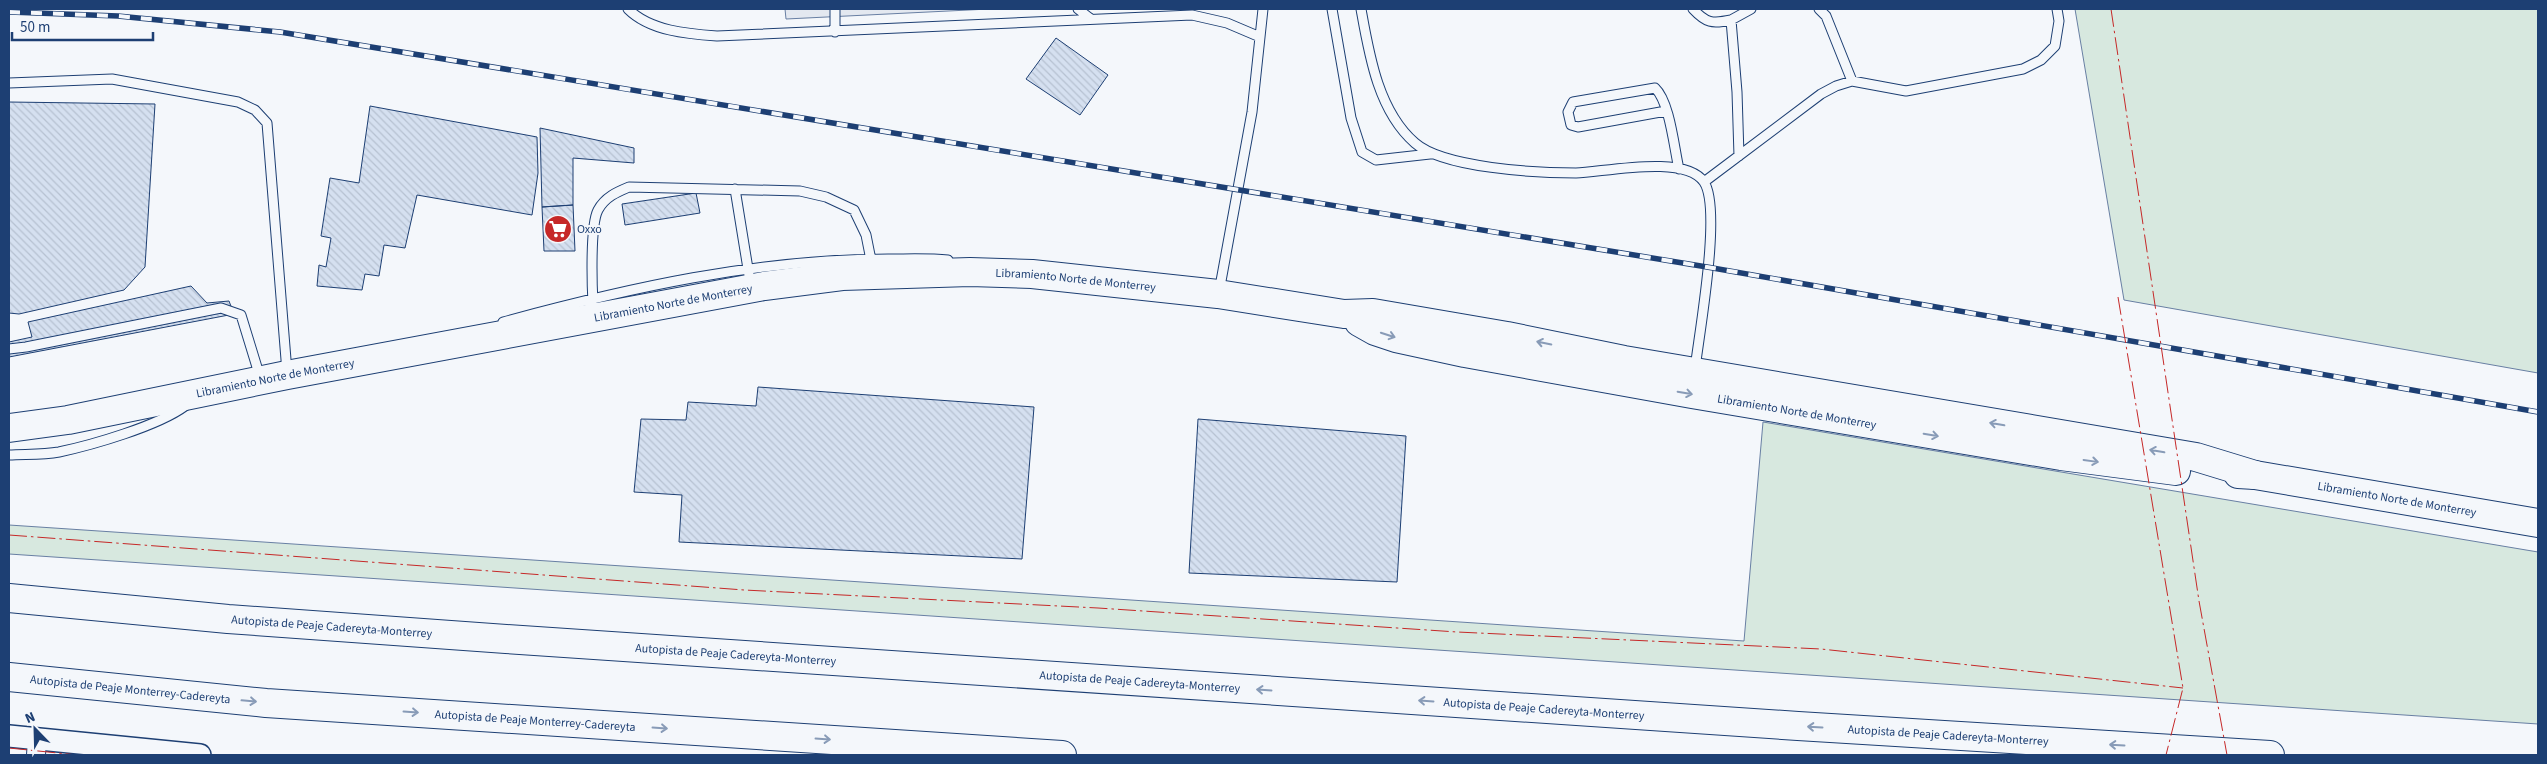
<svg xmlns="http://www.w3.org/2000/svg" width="2547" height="764" viewBox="0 0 2547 764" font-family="'Source Sans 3',sans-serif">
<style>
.grass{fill:#d7e8df;stroke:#687fa3}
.parking{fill:#e3e8f0;stroke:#687fa3}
.building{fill:url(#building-back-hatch);stroke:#1d3f73}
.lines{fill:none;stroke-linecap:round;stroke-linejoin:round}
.service-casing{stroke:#1d3f73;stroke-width:11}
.minor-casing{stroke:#1d3f73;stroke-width:20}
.tertiary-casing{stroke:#1d3f73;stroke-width:24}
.primary-casing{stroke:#1d3f73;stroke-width:30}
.motorway-casing{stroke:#1d3f73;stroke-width:30}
.service{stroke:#f4f7fb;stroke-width:9}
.minor{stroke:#f4f7fb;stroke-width:18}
.tertiary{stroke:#f4f7fb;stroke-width:21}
.primary{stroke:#f4f7fb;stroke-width:28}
.motorway{stroke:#f4f7fb;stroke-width:28}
.rail-casing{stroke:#1d3f73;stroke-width:5.5}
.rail{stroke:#f4f7fb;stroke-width:4;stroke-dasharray:11;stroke-linecap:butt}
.power{stroke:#c62828;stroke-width:1;stroke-dasharray:18 4 2.5 4;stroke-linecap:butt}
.oneway{stroke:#889bb7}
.labels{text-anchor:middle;stroke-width:4;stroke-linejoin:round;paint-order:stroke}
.poi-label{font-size:12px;fill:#1d3f73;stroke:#f4f7fb;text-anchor:start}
.street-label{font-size:12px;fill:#1d3f73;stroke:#f4f7fb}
</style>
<defs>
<pattern id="building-back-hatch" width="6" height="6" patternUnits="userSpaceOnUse" patternTransform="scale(1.25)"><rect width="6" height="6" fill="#d5e0f0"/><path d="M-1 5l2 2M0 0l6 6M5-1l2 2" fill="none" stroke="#b6c1d1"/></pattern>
</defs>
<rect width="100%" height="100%" fill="#f4f7fb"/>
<path class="grass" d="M 2075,9 L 2538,9 L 2538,373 L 2124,300 Z
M 1763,422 L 2538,552 L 2538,724 L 9,554 L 9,525 L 1744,641 Z"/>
<path class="parking" d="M 785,9 L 989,9 L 786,19 Z"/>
<path class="building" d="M 1056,38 L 1108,75 L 1080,115 L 1026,79 Z
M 9,102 L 155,104 L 145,267 L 124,290 L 19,314 L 9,313 Z
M 370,106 L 537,137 L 538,173 L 532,215 L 417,195 L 405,248 L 384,245 L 379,276 L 365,274 L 362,290 L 317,286 L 319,265 L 326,267 L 331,238 L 321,236 L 330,178 L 359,183 Z
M 540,128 L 634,148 L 634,163 L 573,158 L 573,205 L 542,207 Z
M 696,193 L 700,213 L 625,225 L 622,204 Z
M 573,205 L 575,251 L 544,251 L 542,207 Z
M 191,286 L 207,303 L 229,301 L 234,314 L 9,357 L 9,342 L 32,337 L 28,322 Z
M 758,387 L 1034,407 L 1022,559 L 679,542 L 682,495 L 634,492 L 641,419 L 686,420 L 688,402 L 756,406 Z
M 1198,419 L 1406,436 L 1397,582 L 1189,573 Z"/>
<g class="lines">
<g class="service-casing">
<path id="service" d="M 628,9 C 650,31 688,34 717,36 L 1192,15 L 1227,23 L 1260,37
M 835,9 L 835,32
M 1078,9 L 1091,19
M 1332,9 L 1351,118 L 1362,152 L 1376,160 L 1430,154
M 1361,9 C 1369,54 1378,111 1415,143 C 1443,168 1537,173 1576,173 C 1605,172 1685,154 1704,182 C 1722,209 1699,334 1695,369
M 1693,9 C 1706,23 1712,24 1731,20
M 1819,9 L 1826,16 L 1852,81
M 9,83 L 112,79 L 238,102 L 255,110 L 267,123 L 287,372
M 1666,111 L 1578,127 L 1571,125 L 1568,112 L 1573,102 L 1655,88 C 1670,102 1674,148 1679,169
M 1739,156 L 1737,92 L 1731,20 L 1751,9
M 1704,182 L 1821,94 L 1836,86 L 1852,81 L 1906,91 L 2023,69 L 2041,60 L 2055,46 L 2059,21 L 2057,9
M 735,189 L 749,275
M 1219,292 L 1252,112 L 1263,9
M 593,304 C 592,285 590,225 598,210 C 605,197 617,192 629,187 L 800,191 L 826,197 L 854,210 L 866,235 L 872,265
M 503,322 C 628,288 757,259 888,259 C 908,259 929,258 948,260
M 9,349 L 26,347 L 221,308 L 241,315 L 260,377
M 9,455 C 25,454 43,455 59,452 C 92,445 158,426 185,406"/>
</g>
<g class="minor-casing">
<path id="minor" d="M 36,755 L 37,739"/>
</g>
<g class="tertiary-casing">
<path id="tertiary" d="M 9,736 L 200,755"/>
</g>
<g class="primary-casing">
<g id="primary">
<path id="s1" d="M 1359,322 L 1375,331 L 1396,338 L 1465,353 L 1692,394 L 2061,456 L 2176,471"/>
<path id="s2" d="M 9,428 L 68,420 L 287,375 L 764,286 L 842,276 L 970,272 L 1032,274 L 1218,294 L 1344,314 L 1373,313 L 1507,336 L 1624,360 L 2196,457 L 2255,475"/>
<path id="s3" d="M 2238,474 L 2255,475 L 2538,523"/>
</g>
</g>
<g class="motorway-casing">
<g id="motorway">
<path id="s4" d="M 9,598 L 228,619 L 506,639 L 1798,726 L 2270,755"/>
<path id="s5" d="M 9,677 L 266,703 L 1062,755"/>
</g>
</g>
<use href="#service" class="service"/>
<use href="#minor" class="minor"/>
<use href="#tertiary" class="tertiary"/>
<use href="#primary" class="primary"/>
<use href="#motorway" class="motorway"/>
<g class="rail-casing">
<path id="rail" d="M 9,12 L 118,16 L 280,32 L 1707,267 L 2538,412"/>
</g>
<use href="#rail" class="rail"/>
<path class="power" d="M 2111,9 L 2199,601 L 2227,755
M 2118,297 L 2183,688 L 2166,755
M 9,535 L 744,590 L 1098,608 L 1457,632 L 1821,649 L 2183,688
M 9,748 L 77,755"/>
</g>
<defs><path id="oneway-shaft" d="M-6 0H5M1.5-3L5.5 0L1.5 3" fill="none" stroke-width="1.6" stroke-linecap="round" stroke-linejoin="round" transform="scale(1.25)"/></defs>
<g class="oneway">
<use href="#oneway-shaft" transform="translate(1388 335) rotate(18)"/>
<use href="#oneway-shaft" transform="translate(1544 343) rotate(-168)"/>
<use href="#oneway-shaft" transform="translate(1685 393) rotate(10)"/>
<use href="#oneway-shaft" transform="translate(1997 424) rotate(-170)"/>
<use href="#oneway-shaft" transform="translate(1931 435) rotate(10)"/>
<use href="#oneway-shaft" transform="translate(2157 451) rotate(-170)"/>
<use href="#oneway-shaft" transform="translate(2091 461) rotate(8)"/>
<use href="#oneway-shaft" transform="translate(1264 690) rotate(-176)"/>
<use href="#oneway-shaft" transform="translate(249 701) rotate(5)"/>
<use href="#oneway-shaft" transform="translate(1426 701) rotate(-176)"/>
<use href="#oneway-shaft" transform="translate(411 712) rotate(4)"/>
<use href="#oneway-shaft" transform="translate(1815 727) rotate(-177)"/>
<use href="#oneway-shaft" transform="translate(660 728) rotate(4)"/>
<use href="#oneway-shaft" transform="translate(823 739) rotate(4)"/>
<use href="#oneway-shaft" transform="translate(2117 745) rotate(-177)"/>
</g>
<defs>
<g id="supermarket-disc" transform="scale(1.4375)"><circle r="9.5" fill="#c62828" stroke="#f4f7fb"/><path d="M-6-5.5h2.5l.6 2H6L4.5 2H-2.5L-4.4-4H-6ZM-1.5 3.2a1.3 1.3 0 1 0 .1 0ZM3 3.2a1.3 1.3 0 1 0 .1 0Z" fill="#fff"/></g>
</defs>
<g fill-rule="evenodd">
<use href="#supermarket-disc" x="558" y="229"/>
</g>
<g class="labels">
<g class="poi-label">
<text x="577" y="233">Oxxo</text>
</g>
<g class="street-label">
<text dy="4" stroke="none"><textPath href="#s2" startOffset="1081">Libramiento Norte de Monterrey</textPath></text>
<text dy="4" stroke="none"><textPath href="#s2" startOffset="676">Libramiento Norte de Monterrey</textPath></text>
<text dy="4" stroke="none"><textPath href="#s2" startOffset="271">Libramiento Norte de Monterrey</textPath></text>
<text dy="4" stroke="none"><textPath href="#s1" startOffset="448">Libramiento Norte de Monterrey</textPath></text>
<text dy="4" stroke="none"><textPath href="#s3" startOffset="161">Libramiento Norte de Monterrey</textPath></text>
<text dy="4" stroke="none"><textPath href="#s4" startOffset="324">Autopista de Peaje Cadereyta-Monterrey</textPath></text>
<text dy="4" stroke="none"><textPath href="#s4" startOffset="729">Autopista de Peaje Cadereyta-Monterrey</textPath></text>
<text dy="4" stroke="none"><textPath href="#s4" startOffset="1134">Autopista de Peaje Cadereyta-Monterrey</textPath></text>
<text dy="4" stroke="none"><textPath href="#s5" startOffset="122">Autopista de Peaje Monterrey-Cadereyta</textPath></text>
<text dy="4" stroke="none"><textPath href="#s4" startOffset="1539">Autopista de Peaje Cadereyta-Monterrey</textPath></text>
<text dy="4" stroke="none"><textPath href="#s5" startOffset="528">Autopista de Peaje Monterrey-Cadereyta</textPath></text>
<text dy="4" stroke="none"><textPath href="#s4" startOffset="1944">Autopista de Peaje Cadereyta-Monterrey</textPath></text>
</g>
</g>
<rect width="2547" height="764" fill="none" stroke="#1d3f73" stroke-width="20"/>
<g transform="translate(35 729) rotate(337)" stroke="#f4f7fb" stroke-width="4" paint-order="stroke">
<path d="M0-4L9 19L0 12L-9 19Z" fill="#1d3f73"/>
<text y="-8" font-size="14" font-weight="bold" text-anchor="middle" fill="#1d3f73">N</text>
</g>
<path d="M12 32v8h141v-8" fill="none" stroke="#1d3f73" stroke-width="2.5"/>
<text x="20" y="32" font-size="15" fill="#1d3f73" stroke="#f4f7fb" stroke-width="4" paint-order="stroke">50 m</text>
</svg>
